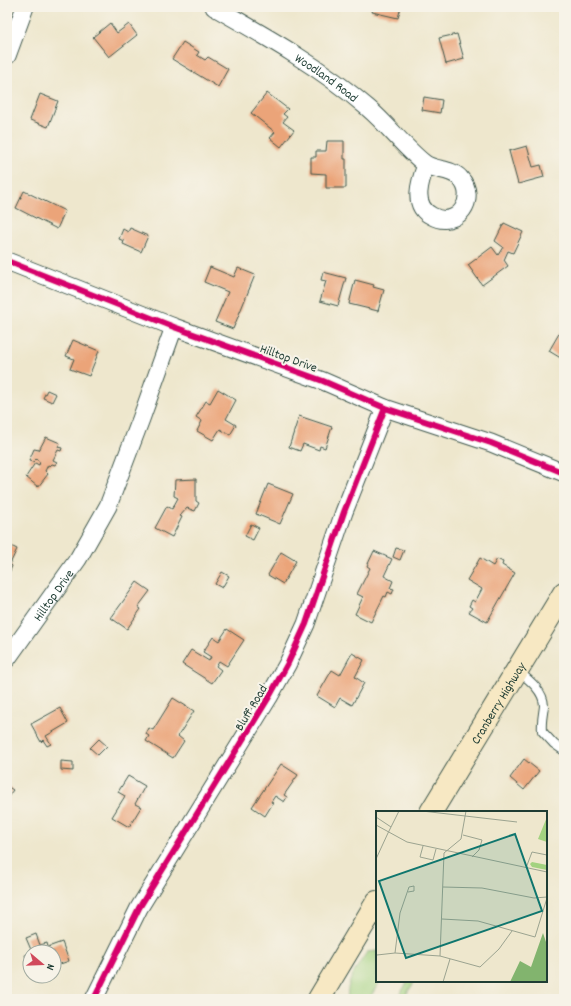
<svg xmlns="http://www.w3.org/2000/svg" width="571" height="1006" viewBox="0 0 571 1006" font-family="Dekko,sans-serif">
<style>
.green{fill:#a3d280;stroke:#61885a}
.building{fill:#eba479}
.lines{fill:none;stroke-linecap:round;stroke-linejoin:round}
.service-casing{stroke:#3e564b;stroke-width:10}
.minor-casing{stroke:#3e564b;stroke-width:19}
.secondary-casing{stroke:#3e564b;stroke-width:24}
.service{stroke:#fff;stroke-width:8}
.minor{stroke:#fff;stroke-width:17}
.secondary{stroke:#f7e8c3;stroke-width:22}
.cycleway-casing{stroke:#f7f3e8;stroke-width:8}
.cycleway{stroke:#d6006c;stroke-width:6}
.labels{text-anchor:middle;stroke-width:4;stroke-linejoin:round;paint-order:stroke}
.street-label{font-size:13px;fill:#1f3d34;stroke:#f7f3e8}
.inset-road{fill:none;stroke:#9ba390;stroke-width:1}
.view{fill:#0f766e;fill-opacity:0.15;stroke:#0f766e;stroke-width:2}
.inset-edge{fill:none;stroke:#1f3d34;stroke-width:2}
</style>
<rect width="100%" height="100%" fill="#f7f3e8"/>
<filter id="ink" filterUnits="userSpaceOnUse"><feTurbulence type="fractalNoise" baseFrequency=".025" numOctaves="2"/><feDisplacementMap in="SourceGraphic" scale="8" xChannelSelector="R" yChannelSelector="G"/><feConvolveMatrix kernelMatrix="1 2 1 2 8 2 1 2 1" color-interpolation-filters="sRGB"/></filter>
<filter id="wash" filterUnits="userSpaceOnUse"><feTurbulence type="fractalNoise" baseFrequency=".012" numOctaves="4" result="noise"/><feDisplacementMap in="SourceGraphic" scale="16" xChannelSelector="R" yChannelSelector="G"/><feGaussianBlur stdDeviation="0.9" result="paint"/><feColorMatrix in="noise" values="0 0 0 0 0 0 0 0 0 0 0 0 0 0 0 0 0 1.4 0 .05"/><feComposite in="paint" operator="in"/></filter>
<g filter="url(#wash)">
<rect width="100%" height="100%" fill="#eee7cd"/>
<path class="green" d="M 377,951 L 377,981 L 380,981 L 369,999 L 348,999 C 345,982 358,966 367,952 Z
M 408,981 L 415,981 L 403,999 L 397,999 Z"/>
<g id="blocks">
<path class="building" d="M 369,7 L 401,7 L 398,18 L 372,12 L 373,9 Z
M 110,23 L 117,33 L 129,24 L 137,35 L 109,57 L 93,37 Z
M 457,34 L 464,59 L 446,64 L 439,38 Z
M 183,42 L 199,52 L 197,55 L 205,60 L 208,57 L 228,69 L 218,87 L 172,59 Z
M 267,93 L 288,109 L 283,114 L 287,117 L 283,122 L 294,130 L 281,147 L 270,138 L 275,132 L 251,113 Z
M 40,94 L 58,101 L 48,127 L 30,120 Z
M 424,97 L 442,100 L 440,113 L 422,110 Z
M 327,141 L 344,141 L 344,159 L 346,159 L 346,188 L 326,188 L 326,174 L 311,173 L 311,157 L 316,157 L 316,151 L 326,151 Z
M 527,146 L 533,167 L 541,165 L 544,177 L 518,184 L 509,151 Z
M 24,191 L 65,211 L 57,229 L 16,208 Z
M 504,223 L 523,232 L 513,253 L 508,251 L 504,260 L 508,266 L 482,285 L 468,265 L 492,247 L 498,255 L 503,247 L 495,241 Z
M 130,228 L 148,236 L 141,252 L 123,244 L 124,241 L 119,239 L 123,229 L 128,232 Z
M 210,267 L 234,277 L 238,268 L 255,275 L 233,329 L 215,322 L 228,292 L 204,282 Z
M 323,272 L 346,278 L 338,306 L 320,301 L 326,281 L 321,280 Z
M 355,280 L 374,285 L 373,287 L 384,290 L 378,311 L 349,304 Z
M 564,325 L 564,360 L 549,351 Z
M 73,340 L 99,351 L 89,376 L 70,369 L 74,359 L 66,356 Z
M 218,389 L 236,400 L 226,419 L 236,425 L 230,435 L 220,429 L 213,440 L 197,431 L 202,421 L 196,417 L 206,401 L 210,403 Z
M 47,390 L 56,394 L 52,402 L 43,398 Z
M 299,416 L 332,427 L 325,448 L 320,446 L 319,450 L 303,444 L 300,451 L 289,447 Z
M 46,437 L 60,443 L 58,447 L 62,448 L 61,451 L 58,450 L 53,460 L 57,462 L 55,465 L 52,464 L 50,466 L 48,465 L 45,471 L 48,474 L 38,487 L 26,477 L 35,463 L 39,465 L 40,462 L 36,459 L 33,462 L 29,461 L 34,449 L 39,450 Z
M 196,479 L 196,501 L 199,503 L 195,511 L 187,508 L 180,516 L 182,517 L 172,537 L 155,528 L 167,506 L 172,509 L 178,498 L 174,496 L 175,480 Z
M 268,484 L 293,494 L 280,524 L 256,514 Z
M 251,524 L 259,528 L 253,540 L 245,536 Z
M 7,544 L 17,549 L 10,564 L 12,566 L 7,578 Z
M 396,548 L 404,550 L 400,560 L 393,557 Z
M 374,551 L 392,559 L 384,576 L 393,581 L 390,588 L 394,589 L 392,594 L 388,592 L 386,597 L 384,596 L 371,622 L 355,614 L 363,597 L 357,594 L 370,568 L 367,566 Z
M 281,552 L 296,561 L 283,584 L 268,575 Z
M 480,558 L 493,566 L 497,559 L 503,562 L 502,565 L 515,573 L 487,622 L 469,612 L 472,608 L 469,606 L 472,600 L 475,602 L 482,589 L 467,580 Z
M 222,572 L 229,576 L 222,588 L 215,584 Z
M 137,582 L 150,591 L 138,607 L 141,609 L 127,629 L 111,618 Z
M 227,629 L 244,640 L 227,666 L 219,661 L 216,666 L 221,670 L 212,683 L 182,664 L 191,650 L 209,661 L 211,657 L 203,652 L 213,637 L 219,641 Z
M 352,653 L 364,660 L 355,677 L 364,683 L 352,705 L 340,698 L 335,707 L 317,696 L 332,670 L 340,675 Z
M 173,698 L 194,711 L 178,736 L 184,741 L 173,758 L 146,741 L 149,736 L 146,734 L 149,728 L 153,730 Z
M 60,708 L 68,723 L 46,736 L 51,744 L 47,746 L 43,740 L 41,742 L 31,724 Z
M 99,739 L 107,746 L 98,755 L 90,748 Z
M 524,759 L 539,771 L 524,790 L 510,778 Z
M 61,761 L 73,762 L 73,771 L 61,770 Z
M 281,764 L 298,775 L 284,795 L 287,797 L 284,802 L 275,796 L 271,802 L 273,803 L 265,816 L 252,807 Z
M 128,776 L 145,786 L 135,804 L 141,807 L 129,827 L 112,817 L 125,796 L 118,792 Z
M 7,786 L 13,790 L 7,798 Z
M 36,934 L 40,945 L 47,943 L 48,947 L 62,942 L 69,961 L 54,966 L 54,952 L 32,952 L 26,938 Z
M 30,954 L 30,964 L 29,965 L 25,955 Z"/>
</g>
</g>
<g filter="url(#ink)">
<use href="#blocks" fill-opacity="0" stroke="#3e564b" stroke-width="1"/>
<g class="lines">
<g class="service-casing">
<path id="service" d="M 518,671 C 528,679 544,691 544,706 C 543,715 541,722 542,731 L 554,744 L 564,751"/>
</g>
<g class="minor-casing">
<g id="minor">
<path id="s1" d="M 214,7 C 267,37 322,68 368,108 C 388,125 404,147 424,163 C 434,171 451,168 460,178 C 479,198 457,230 432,216 C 411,206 420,181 426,165"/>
<path d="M 7,56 L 25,7"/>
<path d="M 7,261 L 174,327 L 323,381 L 385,408 L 491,443 L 564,473"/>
<path id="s2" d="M 7,659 L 78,559 L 108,506 L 141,419 L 174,327"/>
<path d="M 94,999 L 139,908 L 269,697 L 288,663 L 306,624 L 344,512 L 385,408"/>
</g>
</g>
<g class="secondary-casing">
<g id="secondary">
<path id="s3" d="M 431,812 L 564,593"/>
<path d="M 319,999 L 377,902"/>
</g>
</g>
<use href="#service" class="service"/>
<use href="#minor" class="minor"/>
<use href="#secondary" class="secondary"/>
<g class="cycleway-casing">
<path id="cycleway" d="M 7,261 L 174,327 L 323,381 L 385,408 L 491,443 L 564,473
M 94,999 L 139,908 L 269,697 L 288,663 L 306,624 L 344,512 L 385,408"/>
</g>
<use href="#cycleway" class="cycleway"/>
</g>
</g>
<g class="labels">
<g class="street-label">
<text dy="5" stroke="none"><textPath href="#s1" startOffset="133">Woodland Road</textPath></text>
<text transform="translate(289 357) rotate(20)" y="5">Hilltop Drive</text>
<text dy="5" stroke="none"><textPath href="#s2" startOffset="79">Hilltop Drive</textPath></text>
<text dy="5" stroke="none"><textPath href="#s3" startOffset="128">Cranberry Highway</textPath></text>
<text transform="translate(250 707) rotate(-59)" y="5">Bluff Road</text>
</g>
</g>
<g transform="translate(376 811)">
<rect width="171" height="171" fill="#eee7cd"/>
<path d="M 171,6 L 171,31 L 162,28 ZM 156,51 L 171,54 L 171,59 L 156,56 L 154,53 Z" fill="#a3d280"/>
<path d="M 167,122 L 171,134 L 171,171 L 134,171 L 144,150 L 155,156 Z" fill="#82b46e"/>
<path class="inset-road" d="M 46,0 L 141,11M 90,0 L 85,28 L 68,42 L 64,145 L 104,156 L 123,138 L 136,120M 0,6 L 15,16M 0,14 L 31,31 L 171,61M 12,22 L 23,0M 87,24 L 106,29 L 103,39 L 96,46M 47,35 L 44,46 L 57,49 L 60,38M 0,48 L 12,22M 150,57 L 156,41 L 171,44M 67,76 L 106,77 L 158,87 L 171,86M 66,108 L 102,110 L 159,126 L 171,87M 19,142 L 24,102 L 33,76 L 38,75 L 38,80 L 32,81M 1,144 L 19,142 L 64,145M 67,171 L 74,148"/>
<path class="view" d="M 139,23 L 166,100 L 30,147 L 3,70 Z"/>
<rect width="171" height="171" class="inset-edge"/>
</g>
<rect width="571" height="1006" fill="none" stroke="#f7f3e8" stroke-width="24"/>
<g transform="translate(42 964) rotate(109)"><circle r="19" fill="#f7f3e8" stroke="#a1aaa0"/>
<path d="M0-3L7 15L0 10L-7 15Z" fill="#d1495b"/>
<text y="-6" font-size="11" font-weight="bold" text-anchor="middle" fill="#1f3d34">N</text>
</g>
</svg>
